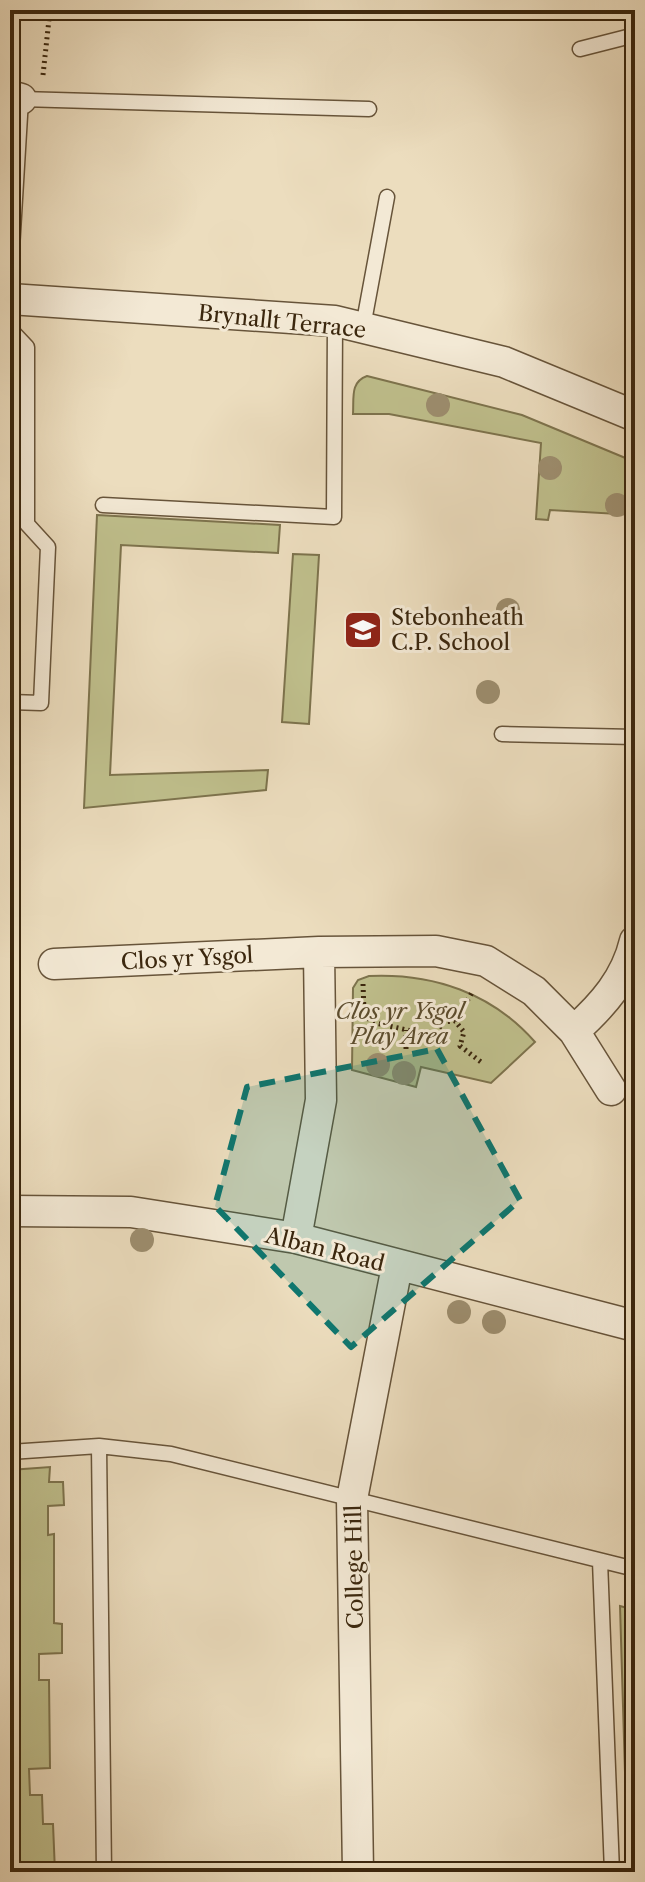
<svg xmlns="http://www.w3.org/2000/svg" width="645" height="1882" viewBox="0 0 645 1882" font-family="'Libre Caslon Text',serif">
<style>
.green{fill:#bfbf8c;stroke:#7d734d;stroke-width:2}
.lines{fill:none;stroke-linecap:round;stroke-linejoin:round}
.lane-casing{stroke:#67543a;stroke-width:17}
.street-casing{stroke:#67543a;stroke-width:33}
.path{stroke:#3b270e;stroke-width:5;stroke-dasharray:2 4;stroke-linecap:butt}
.lane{stroke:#f3e9d5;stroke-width:14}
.street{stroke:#f3e9d5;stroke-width:30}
.tree{fill:#9d8e6f}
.marked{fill:#0f766e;fill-opacity:0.2;stroke:#0f766e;stroke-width:6;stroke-dasharray:16 10;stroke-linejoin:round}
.labels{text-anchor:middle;stroke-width:6;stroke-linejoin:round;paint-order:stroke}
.street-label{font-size:22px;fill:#3b270e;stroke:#f3e9d5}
.poi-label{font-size:22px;fill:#3b270e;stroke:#f3e9d5;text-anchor:start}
.park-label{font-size:22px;font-style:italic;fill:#5c4d2e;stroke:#f3e9d5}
</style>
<rect width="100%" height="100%" fill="#ecddbe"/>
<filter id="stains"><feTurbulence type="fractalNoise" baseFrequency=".0025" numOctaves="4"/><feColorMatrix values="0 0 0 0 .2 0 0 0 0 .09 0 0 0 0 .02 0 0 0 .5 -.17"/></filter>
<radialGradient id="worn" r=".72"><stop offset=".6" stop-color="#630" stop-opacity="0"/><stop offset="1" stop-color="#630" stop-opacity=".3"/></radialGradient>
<path class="green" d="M 367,376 L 522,415 L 635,462 L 635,515 L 550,510 L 548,520 L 536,519 L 541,443 L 389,414 L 353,414 C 354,398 350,382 367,376 Z
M 97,515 L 280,525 L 278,553 L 121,545 L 110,775 L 268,770 L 266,790 L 84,808 Z
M 293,554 L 319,555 L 309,724 L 282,722 Z
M 369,976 C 433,973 492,993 535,1042 L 491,1083 L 421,1067 L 416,1087 L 352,1070 L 353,988 L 358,980 Z
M 50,1467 L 49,1482 L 63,1482 L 64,1505 L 48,1506 L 48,1535 L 54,1534 L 54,1623 L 62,1624 L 62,1653 L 39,1654 L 39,1680 L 49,1680 L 50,1768 L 29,1769 L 30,1795 L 42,1795 L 43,1824 L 53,1824 L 55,1872 L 10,1872 L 10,1470 Z
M 620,1606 L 635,1610 L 635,1872 L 628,1872 Z"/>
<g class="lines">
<g class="lane-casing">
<path id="lane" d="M 580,49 L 635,35
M 10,282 L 21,99 L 369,109
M 363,327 L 387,197
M 10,329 L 27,347 L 27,524 L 48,547 L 41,703 L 10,702
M 103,505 L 334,517 L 335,321
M 502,734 L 635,737
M 99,1446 L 104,1872
M 10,1452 L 99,1446 L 171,1454 L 635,1569
M 600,1561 L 612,1872"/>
</g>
<g class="street-casing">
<path id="street" d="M 10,96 L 21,99
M 10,299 L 335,321 L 504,362 L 635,416
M 54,964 L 319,952 L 436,951 L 486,961 L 534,991 L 574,1031 L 611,1090
M 574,1031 C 603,1005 626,979 635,941
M 10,1211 L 131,1212 L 296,1238 L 635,1326
M 296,1238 L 321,1100 L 319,952
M 358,1872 L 352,1499 L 397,1266"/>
</g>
<path class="path" d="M 43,75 L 50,10
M 363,984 L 364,1011 L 371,1022 L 434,1036 L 443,1022 L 455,1021 L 464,1032 L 460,1046 L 481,1062
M 422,1001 L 443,1022
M 455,1021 L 473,991
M 406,1049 L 406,1030"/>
<use href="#lane" class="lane"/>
<use href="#street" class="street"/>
</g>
<g class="tree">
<circle cx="438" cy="405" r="12"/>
<circle cx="550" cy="468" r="12"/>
<circle cx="617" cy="505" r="12"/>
<circle cx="508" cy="610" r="12"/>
<circle cx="488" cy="692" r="12"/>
<circle cx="378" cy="1065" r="12"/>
<circle cx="404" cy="1073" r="12"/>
<circle cx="142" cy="1240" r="12"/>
<circle cx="459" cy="1312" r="12"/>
<circle cx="494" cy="1322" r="12"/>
</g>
<path class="marked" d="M 437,1049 L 520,1200 L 351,1347 L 215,1206 L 247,1087 Z"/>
<defs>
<g id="school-square" transform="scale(2)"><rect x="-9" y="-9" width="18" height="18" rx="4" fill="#8f2418" stroke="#f3e9d5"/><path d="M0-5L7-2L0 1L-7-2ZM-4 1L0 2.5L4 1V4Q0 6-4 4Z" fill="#fff"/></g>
</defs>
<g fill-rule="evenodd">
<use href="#school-square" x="363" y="630"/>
</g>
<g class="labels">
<g class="street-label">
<text transform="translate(282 321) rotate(6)" y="8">Brynallt Terrace</text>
<text transform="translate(187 958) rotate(-3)" y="8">Clos yr Ysgol</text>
<text transform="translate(325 1249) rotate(14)" y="8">Alban Road</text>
<text transform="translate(354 1567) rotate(-91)" y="8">College Hill</text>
</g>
<g class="poi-label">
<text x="391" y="625">Stebonheath<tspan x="391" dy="25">C.P. School</tspan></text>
</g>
<g class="park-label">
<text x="400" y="1019">Clos yr Ysgol<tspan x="400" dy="25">Play Area</tspan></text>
</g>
</g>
<rect width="645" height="1882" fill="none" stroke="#ecddbe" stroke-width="40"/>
<rect x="12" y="12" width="621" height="1858" fill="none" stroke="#3b270e" stroke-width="4"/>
<rect x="20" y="20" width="605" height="1842" fill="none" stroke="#3b270e" stroke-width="2"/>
<rect width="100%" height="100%" filter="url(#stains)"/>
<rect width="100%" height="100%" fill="url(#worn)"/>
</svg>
